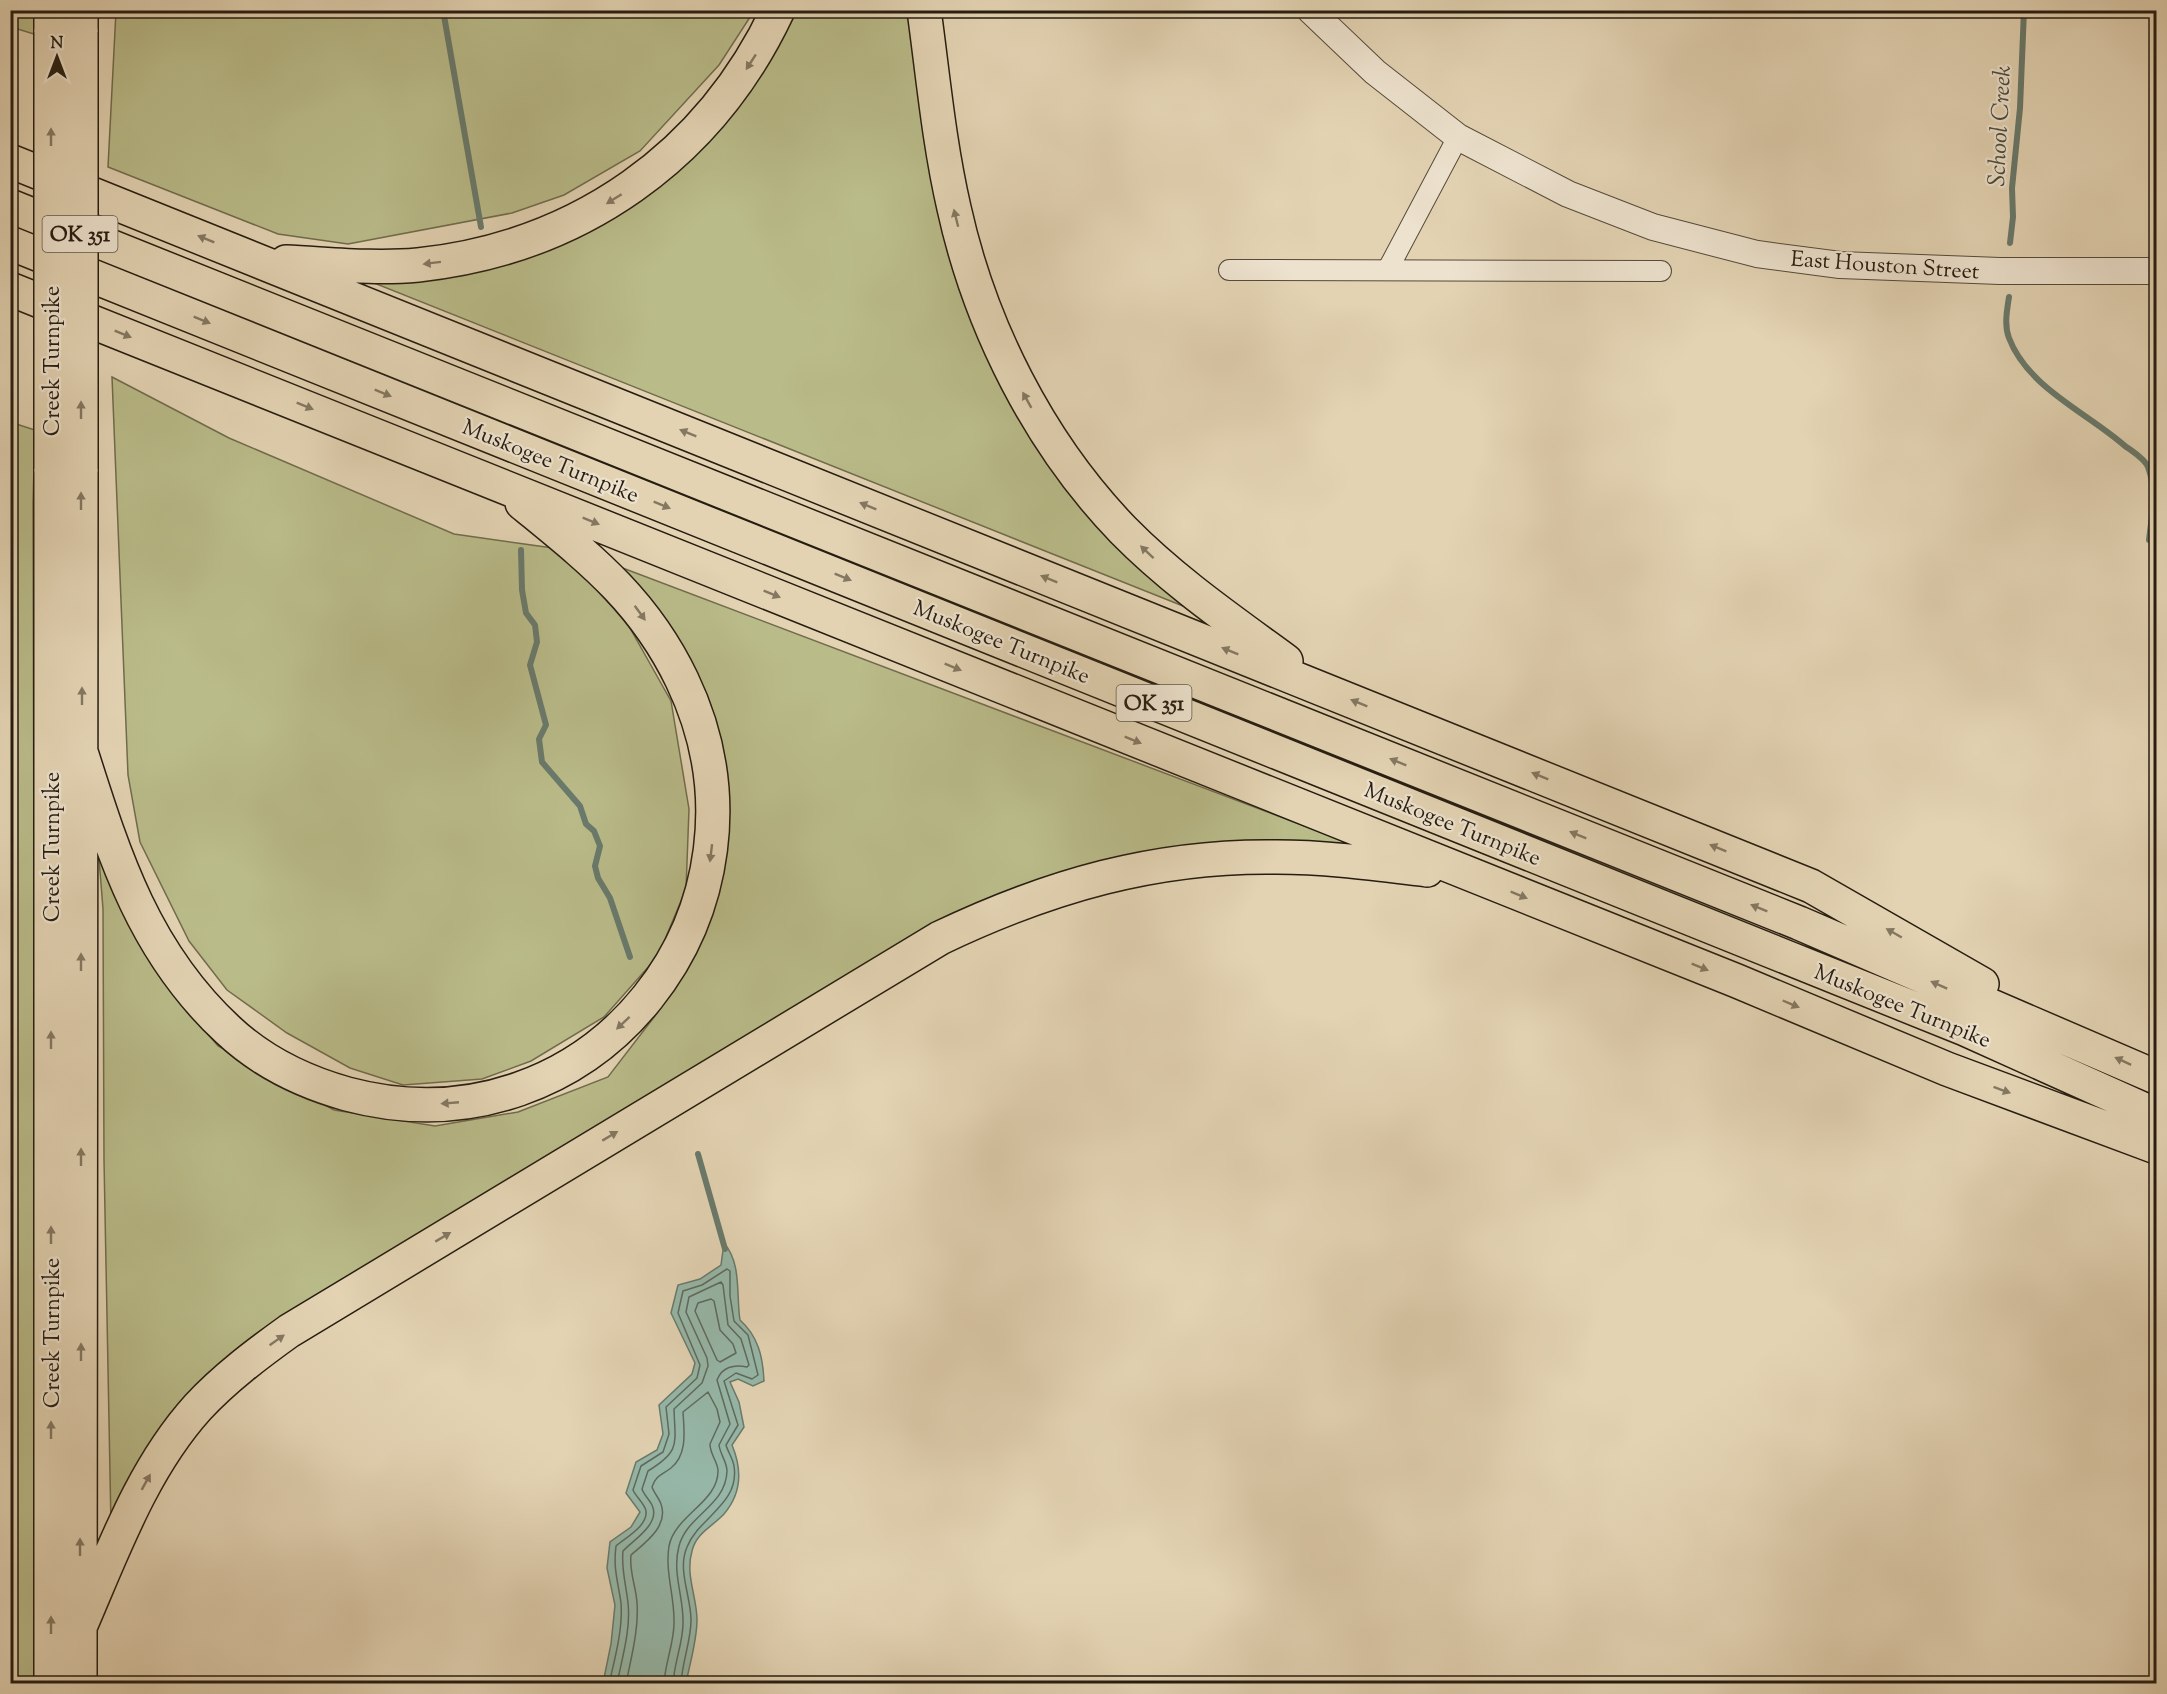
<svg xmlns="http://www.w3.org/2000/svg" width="2167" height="1694" viewBox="0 0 2167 1694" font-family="'Sorts Mill Goudy',serif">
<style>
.green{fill:#b9bb89;stroke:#706c4d;stroke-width:1.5}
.water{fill:#96b8a9;stroke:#697a6c;stroke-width:1.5}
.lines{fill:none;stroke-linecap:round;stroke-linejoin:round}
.shore{stroke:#5e6a5d;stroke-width:1.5}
.stream{stroke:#697a6c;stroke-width:6}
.minor-casing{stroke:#554a3a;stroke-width:22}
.tertiary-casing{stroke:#554a3a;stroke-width:28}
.motorway-casing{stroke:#261d11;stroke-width:36}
.minor{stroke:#ede2ce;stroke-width:20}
.tertiary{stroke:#ede2ce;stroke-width:26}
.motorway{stroke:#e3d3b3;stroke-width:33}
.motorway-bridge-casing{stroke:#261d11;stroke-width:36;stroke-linecap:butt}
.motorway-bridge{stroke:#e3d3b3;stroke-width:33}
.oneway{fill:#847862}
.labels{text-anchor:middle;stroke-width:4.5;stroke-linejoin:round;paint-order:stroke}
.shield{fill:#ede2ce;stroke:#62584a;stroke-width:1.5}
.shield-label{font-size:21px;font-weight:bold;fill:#261d11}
.street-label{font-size:22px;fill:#261d11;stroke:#ede2ce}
.water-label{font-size:24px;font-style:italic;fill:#484c3f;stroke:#ede2ce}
</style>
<rect width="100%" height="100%" fill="#e3d3b3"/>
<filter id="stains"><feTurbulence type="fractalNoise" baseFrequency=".00333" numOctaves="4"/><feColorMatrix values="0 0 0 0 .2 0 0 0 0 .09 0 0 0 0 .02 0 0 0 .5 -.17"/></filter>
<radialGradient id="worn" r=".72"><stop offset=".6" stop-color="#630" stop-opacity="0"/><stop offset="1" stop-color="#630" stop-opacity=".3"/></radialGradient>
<path class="green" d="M 11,11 L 36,11 L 37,35 L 11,27 Z
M 116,11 L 116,10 L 754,11 L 719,65 L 640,151 L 564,195 L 512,213 L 348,244 L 278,234 L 108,167 Z
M 791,11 L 914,11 L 1006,380 L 1186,599 L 1183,606 L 364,279 L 581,231 Z
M 112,377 L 229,438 L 454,534 L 560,549 L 626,621 L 671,701 L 689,809 L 686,889 L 658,956 L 604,1017 L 531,1061 L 482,1079 L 403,1085 L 350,1068 L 287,1033 L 227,990 L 189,941 L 140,842 L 128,775 Z
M 10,422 L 35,430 L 33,503 L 36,1684 L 10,1683 Z
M 620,567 L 1352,844 L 1287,843 L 1096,866 L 292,1316 L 111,1525 L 104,1160 L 103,909 L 99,859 L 106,859 L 162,980 L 218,1046 L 334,1110 L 435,1126 L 518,1112 L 608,1077 L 658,1012 L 699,944 L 715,887 L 724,799 Z"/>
<path class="water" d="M 724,1243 C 742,1264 736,1295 740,1320 C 758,1336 763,1357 764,1381 L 753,1386 L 738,1379 L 730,1382 L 739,1402 L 744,1427 L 732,1445 C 742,1469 742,1493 724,1514 C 713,1526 696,1533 692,1551 C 685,1575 697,1597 697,1620 C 697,1640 690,1663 686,1683 L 603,1683 L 611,1644 L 615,1605 L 607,1568 L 610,1542 L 631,1527 L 640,1512 L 626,1493 L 636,1462 L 657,1450 L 663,1434 L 659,1405 L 692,1374 L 695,1363 L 671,1313 L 678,1285 L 700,1279 L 721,1265 Z"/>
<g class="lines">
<path class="shore" d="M 711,1299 L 714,1301 L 720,1330 L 733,1344 L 736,1353 L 720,1362 L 717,1360 L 695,1311 L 698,1303 Z
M 609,1684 C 615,1658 623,1629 621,1603 C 618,1581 613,1569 616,1546 C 625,1538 648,1526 646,1511 C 645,1504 636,1497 633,1490 L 641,1466 L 663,1452 L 669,1434 L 666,1407 L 697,1378 L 700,1365 L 678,1313 L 683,1291 L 702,1285 L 727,1269 L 730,1271 L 730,1296 L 734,1321 L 748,1335 L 758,1375 L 752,1379 L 736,1373 L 724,1381 L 738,1425 L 726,1445 C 728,1452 733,1459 734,1466 C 740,1504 699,1517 687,1547 C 677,1570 691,1596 691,1620 C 691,1641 682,1662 681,1684
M 617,1684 C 622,1658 631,1629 628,1603 C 626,1584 621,1569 623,1551 C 633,1540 661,1524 652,1505 C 649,1499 644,1495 642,1489 L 648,1471 C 681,1451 675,1444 674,1409 L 702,1383 L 708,1366 L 707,1358 L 686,1312 L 689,1297 L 721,1282 L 723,1285 L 728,1325 L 741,1339 L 749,1365 L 747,1367 C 734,1364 722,1367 717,1380 L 730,1424 L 719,1445 C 720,1454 727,1462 727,1471 C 726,1506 687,1515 679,1546 C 672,1572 683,1595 683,1620 C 684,1641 674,1662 673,1684
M 626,1684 C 631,1658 639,1629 637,1603 C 636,1586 629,1572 631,1555 C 645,1543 669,1526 661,1504 C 659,1498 654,1493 652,1487 C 656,1475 662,1475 671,1468 C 688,1454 684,1430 683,1412 L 708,1392 L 717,1409 L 720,1422 L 710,1444 C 710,1454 717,1461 718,1470 C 719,1502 675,1515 669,1546 C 665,1572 674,1594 674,1620 C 675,1641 665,1662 664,1684"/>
<path class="stream" d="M 443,10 L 481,227
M 2010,243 L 2013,217 L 2012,188 L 2020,108 L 2024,10
M 2009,297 C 2007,310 2004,325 2009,338 C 2028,388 2088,413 2125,446 C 2132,451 2145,459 2148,467 C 2157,491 2152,515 2149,540
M 521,550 L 522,590 L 526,613 L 535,625 L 537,642 L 530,665 L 546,725 L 539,739 L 542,762 L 580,806 L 586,824 L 594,831 L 600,846 L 595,866 L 598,878 L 610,898 L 630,957
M 698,1154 L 725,1249"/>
<g class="minor-casing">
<path id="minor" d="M 1388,269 L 1458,137
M 1229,270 L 1661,271"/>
</g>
<g class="tertiary-casing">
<path id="tertiary" d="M 1310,10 L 1375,72 L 1458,137 L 1568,194 L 1653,227 L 1757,254 L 1840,265 L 2000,271 L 2156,271"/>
</g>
<g class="motorway-casing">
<path id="motorway" d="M 51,10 L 51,32
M 81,10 L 81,32
M 924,10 C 933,76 939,143 954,208 C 980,326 1039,443 1123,530 C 1172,580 1230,620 1286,661
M 10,161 L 1811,886 L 1982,984
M 10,206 L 1799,923 L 2156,1077
M 10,243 L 1965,1029 L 2156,1115
M 286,262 C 330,264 374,269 418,265 C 578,248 709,157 778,10
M 10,289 L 1737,981 L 1947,1069 L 2156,1147
M 51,469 L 51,1684
M 82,755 C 115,859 145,953 228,1030 C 261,1061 304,1082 347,1094 C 594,1160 791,907 682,680 C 643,599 589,558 522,503
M 80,1627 C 113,1551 142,1469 198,1407 C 225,1378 257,1354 289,1331 L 940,938 C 1049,886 1156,855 1277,857 C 1327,857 1377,864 1427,870
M 80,1684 L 81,469"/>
</g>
<use href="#minor" class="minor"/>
<use href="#tertiary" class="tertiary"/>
<use href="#motorway" class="motorway"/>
<g class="motorway-bridge-casing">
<path id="motorway-bridge" d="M 51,32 L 51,469
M 81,32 L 81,469"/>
</g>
<use href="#motorway-bridge" class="motorway-bridge"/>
</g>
<defs><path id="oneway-solid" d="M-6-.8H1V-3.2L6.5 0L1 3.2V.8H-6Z" transform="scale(1.5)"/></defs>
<g class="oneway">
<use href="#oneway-solid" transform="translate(751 62) rotate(123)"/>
<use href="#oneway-solid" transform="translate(51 137) rotate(-90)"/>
<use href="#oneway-solid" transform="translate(614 199) rotate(148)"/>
<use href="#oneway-solid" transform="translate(956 218) rotate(-104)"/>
<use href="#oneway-solid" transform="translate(206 239) rotate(-158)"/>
<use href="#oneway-solid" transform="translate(432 263) rotate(173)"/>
<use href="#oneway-solid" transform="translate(202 320) rotate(22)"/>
<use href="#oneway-solid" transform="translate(123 334) rotate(22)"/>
<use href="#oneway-solid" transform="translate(383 393) rotate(22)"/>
<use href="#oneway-solid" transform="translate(1027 400) rotate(-119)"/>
<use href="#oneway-solid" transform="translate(305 406) rotate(22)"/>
<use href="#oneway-solid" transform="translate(81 410) rotate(-90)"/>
<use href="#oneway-solid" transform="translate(688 433) rotate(-158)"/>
<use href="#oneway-solid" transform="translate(81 501) rotate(-90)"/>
<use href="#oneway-solid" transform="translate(662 505) rotate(22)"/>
<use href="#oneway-solid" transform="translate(868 506) rotate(-158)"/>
<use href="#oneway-solid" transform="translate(591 521) rotate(22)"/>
<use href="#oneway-solid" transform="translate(1147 552) rotate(-137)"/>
<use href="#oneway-solid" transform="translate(843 577) rotate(22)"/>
<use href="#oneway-solid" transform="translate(1049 579) rotate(-158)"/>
<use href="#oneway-solid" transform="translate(772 594) rotate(22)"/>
<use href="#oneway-solid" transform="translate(640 613) rotate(54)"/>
<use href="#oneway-solid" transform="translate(1230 651) rotate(-158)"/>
<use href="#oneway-solid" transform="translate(953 667) rotate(22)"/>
<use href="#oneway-solid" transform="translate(82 696) rotate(-90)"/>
<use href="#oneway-solid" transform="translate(1359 703) rotate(-158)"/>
<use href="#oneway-solid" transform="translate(1133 740) rotate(22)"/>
<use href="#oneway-solid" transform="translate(1398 762) rotate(-158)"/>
<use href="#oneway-solid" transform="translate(1540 776) rotate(-158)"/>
<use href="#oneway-solid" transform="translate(1578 835) rotate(-158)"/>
<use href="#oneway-solid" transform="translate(1718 848) rotate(-158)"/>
<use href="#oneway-solid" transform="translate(711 853) rotate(97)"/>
<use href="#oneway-solid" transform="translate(1519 895) rotate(22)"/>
<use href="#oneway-solid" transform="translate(1759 908) rotate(-158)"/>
<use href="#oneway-solid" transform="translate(1894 933) rotate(-150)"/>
<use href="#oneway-solid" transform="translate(81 962) rotate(-90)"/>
<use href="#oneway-solid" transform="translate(1700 967) rotate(22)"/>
<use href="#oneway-solid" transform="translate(1939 985) rotate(-156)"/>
<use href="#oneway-solid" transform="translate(1791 1004) rotate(23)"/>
<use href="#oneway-solid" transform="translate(623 1023) rotate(137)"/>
<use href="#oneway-solid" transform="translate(51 1040) rotate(-90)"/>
<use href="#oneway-solid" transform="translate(2123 1061) rotate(-155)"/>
<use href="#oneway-solid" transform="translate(2002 1090) rotate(20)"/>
<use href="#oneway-solid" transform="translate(450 1103) rotate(175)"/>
<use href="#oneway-solid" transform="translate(610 1136) rotate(-31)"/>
<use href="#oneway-solid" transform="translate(81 1157) rotate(-90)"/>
<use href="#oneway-solid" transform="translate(51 1235) rotate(-90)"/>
<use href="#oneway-solid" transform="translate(443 1237) rotate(-31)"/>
<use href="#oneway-solid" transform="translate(277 1340) rotate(-35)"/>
<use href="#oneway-solid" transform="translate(81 1352) rotate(-90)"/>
<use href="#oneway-solid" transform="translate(51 1430) rotate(-90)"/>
<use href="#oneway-solid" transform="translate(146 1482) rotate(-61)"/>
<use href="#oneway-solid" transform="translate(80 1547) rotate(-90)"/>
<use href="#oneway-solid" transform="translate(51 1625) rotate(-90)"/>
</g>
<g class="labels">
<g class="shield">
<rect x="42.5" y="216" width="75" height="36" rx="4.5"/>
<rect x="1116.5" y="685" width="75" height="36" rx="4.5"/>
</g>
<g class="shield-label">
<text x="80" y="241">OK 351</text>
<text x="1154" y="710">OK 351</text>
</g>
<g class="street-label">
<text transform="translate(1885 264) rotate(4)" y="8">East Houston Street</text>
<text transform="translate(51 361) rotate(-90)" y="8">Creek Turnpike</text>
<text transform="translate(551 460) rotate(22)" y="8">Muskogee Turnpike</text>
<text transform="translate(1002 641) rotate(22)" y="8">Muskogee Turnpike</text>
<text transform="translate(1453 823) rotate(22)" y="8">Muskogee Turnpike</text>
<text transform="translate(51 847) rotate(-90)" y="8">Creek Turnpike</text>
<text transform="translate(1903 1005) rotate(22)" y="8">Muskogee Turnpike</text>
<text transform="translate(51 1333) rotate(-90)" y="8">Creek Turnpike</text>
</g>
<g class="water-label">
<text transform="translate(1999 126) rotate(-87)" y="8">School Creek</text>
</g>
</g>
<rect width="2167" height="1694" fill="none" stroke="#e3d3b3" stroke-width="36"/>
<rect x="12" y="12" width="2143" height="1670" fill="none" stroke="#261d11" stroke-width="3"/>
<rect x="18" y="18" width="2131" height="1658" fill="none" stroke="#261d11" stroke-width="1.5"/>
<g transform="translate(57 57)" stroke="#ede2ce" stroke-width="4.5" paint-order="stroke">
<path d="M0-4.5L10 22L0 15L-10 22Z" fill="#261d11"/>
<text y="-9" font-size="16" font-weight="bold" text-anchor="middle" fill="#261d11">N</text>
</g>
<rect width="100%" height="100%" filter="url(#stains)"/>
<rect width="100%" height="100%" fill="url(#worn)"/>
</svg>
